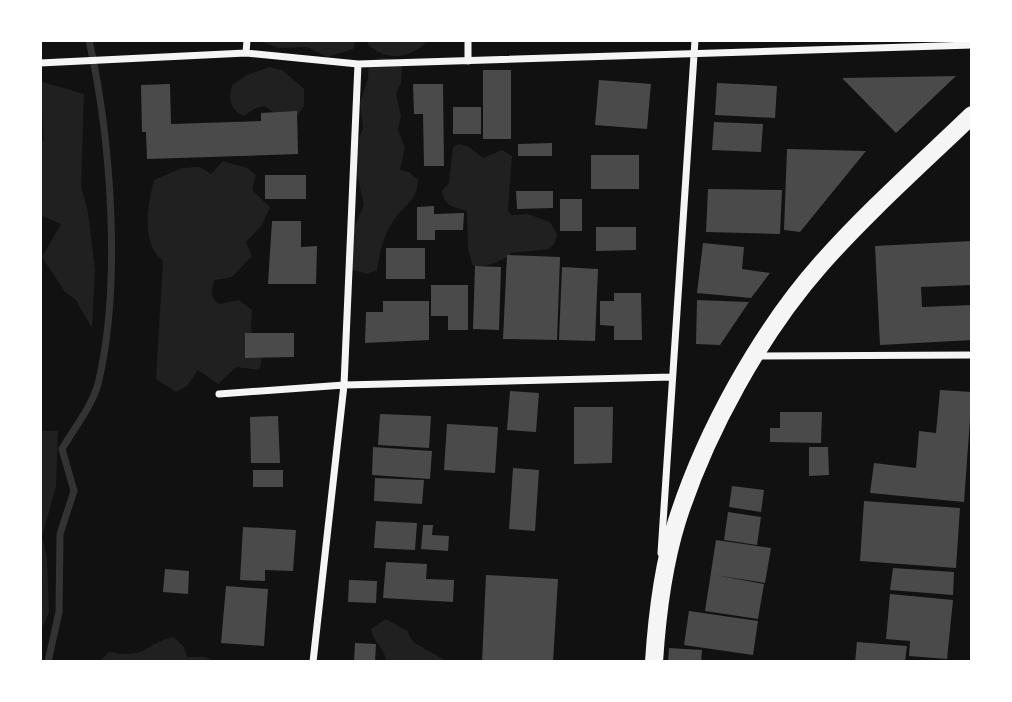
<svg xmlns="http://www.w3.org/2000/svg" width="1012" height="702" viewBox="0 0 1012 702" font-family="'Space Grotesk',sans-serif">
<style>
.green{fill:#202020}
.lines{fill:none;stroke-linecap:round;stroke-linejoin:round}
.stream{stroke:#333;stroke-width:7}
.building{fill:#4a4a4a}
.minor{stroke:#f5f5f5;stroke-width:7}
.primary{stroke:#f5f5f5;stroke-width:18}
</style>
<rect width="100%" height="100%" fill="#111"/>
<path class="green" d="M 257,40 L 356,40 L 353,49 L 327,57 L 307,47 L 279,48 Z
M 369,40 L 427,40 L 427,41 C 412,59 385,62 368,44 Z
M 383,58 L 398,60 L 402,68 L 401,83 L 396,93 L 401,116 L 398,130 L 405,148 L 400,170 L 409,172 L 418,180 C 417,200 407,203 396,217 C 384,233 380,251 377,270 L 368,274 L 350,269 L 345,259 L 347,244 L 364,205 L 357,174 L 356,145 L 363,129 L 360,102 L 368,79 L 369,60 Z
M 269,67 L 282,70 L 304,89 L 304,106 L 297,116 L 280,116 L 264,106 L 254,109 L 244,116 C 230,109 228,100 232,85 L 247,75 Z
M 40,81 L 84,94 L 81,186 L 88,212 L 95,270 L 92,328 L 76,300 L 65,292 L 42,257 L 61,224 L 40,215 L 40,140 L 44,141 Z
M 459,144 L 469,147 L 483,158 L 502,150 L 512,156 L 508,210 L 511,215 L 528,214 L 550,222 L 557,234 L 555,243 L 549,249 L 511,253 C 503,262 484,268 473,266 L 468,249 L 467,211 C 452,206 445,207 442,191 L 449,183 L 453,147 Z
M 223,161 L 247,168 L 256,175 L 252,190 L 270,207 L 262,225 L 246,242 L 252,256 L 232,277 L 215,280 C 211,290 209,296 219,304 L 239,300 L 252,310 C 252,317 250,326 252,333 C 256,351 267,347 259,370 L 236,367 L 218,384 L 198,370 L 187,386 L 176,392 L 156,379 L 163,261 C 141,244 147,206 154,180 L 182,168 L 200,167 L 211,174 Z
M 40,431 L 58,431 L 56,486 L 42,537 L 47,558 L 49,612 L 40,633 Z
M 386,619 L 407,631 L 413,642 L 448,662 L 386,662 C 386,649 372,641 371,629 Z
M 174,637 L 184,647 L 187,657 L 206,657 L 214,662 L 99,662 L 109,652 C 150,659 142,644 174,637 Z"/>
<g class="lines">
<path class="stream" d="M 48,662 L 59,612 L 60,534 L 74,491 L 62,449 C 73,430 92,406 98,384 C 122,285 111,139 89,40"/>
</g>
<path class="building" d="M 483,70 L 511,70 L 511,139 L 483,139 Z
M 956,76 L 896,133 L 842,78 Z
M 599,80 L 651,84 L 647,129 L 595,125 Z
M 717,83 L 777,86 L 775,118 L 715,115 Z
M 170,84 L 171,124 L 261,121 L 261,113 L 297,111 L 298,154 L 147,159 L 146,132 L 142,132 L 141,85 Z
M 413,84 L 443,84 L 444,166 L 424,166 L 423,114 L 414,114 Z
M 453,107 L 481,107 L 481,134 L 453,134 Z
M 714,122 L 763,124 L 761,152 L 712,150 Z
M 552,143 L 552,156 L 518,156 L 518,144 Z
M 787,149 L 866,151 L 800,232 L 784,230 Z
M 591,155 L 639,155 L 639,189 L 591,189 Z
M 265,175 L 306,175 L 306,199 L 265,199 Z
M 708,189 L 782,190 L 780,234 L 706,232 Z
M 516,191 L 553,191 L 553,208 L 517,209 Z
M 560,199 L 582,199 L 582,231 L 560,231 Z
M 434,206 L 434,214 L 464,213 L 463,230 L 435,230 L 435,240 L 417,240 L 417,207 Z
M 272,221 L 301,221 L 301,247 L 317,246 L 316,284 L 268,284 Z
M 596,227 L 636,227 L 636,250 L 596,251 Z
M 972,241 L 972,285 L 921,287 L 922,307 L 972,305 L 972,340 L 880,345 L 875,246 Z
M 703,243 L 744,247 L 742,269 L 770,273 L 751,298 L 697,293 Z
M 386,248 L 425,248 L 425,279 L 386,279 Z
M 507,255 L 560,257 L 557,340 L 503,339 Z
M 475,266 L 501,267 L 499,330 L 473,329 Z
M 562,267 L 598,269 L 595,341 L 559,340 Z
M 431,285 L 468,285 L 468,330 L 448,330 L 448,316 L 431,316 Z
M 614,293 L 641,293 L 642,340 L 614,340 L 614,326 L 600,325 L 600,301 L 614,301 Z
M 697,300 L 749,302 L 720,345 L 696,344 Z
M 383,301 L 429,301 L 429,340 L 365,343 L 366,312 L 383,312 Z
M 245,333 L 294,333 L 294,357 L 245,358 Z
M 940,390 L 972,392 L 964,502 L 870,493 L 874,463 L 916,468 L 919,431 L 936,433 Z
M 510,391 L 539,393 L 536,432 L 507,430 Z
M 574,407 L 613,407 L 612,463 L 574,464 Z
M 780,412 L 822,412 L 821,443 L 770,442 L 770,428 L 780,428 Z
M 380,414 L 431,416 L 429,448 L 378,445 Z
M 278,416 L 280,463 L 251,463 L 250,417 Z
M 447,424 L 498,427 L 495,473 L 444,470 Z
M 373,447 L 432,451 L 430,479 L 372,475 Z
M 809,447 L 828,447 L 829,475 L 809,476 Z
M 513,468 L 539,470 L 535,531 L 509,529 Z
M 253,470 L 283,470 L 283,487 L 253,487 Z
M 375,478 L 424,480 L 422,504 L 374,501 Z
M 732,486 L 764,490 L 761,512 L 729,507 Z
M 864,501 L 960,508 L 956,568 L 860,561 Z
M 728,512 L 761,517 L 757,545 L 724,540 Z
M 376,521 L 417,523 L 415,550 L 374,548 Z
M 423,525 L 433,525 L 432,535 L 449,536 L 448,551 L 421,549 Z
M 243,527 L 296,530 L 293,571 L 265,570 L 265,581 L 240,580 Z
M 716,540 L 771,548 L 765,583 L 715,575 L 764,584 L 758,619 L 705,611 Z
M 386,562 L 427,564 L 426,579 L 454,580 L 453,602 L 383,598 Z
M 893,568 L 954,572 L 953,595 L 890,590 Z
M 165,569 L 189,571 L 188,594 L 163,592 Z
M 486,575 L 558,579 L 553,662 L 482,662 Z
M 349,580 L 377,581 L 376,603 L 348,602 Z
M 226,586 L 268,589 L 264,646 L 221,643 Z
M 890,594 L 953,600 L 947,659 L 909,656 L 910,641 L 886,639 Z
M 689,611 L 758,621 L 753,655 L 684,645 Z
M 857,642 L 907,646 L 905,662 L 855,662 Z
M 355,643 L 376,644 L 375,662 L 354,662 Z
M 669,648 L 702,650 L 701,662 L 668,662 Z"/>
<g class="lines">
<path class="minor" d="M 468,40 L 468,61
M 246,53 L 247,40
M 40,63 L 246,53 L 358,64 L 972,45
M 756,356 L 972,355
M 219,394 L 344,385 L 672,377
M 661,553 L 695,40
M 313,662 L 344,385 L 358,64"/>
<path class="primary" d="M 654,662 C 657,615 663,566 677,521 C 705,433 760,333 821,264 C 868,211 921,164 972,115"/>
</g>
<rect width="1012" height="702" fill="none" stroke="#ffffff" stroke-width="84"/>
</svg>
